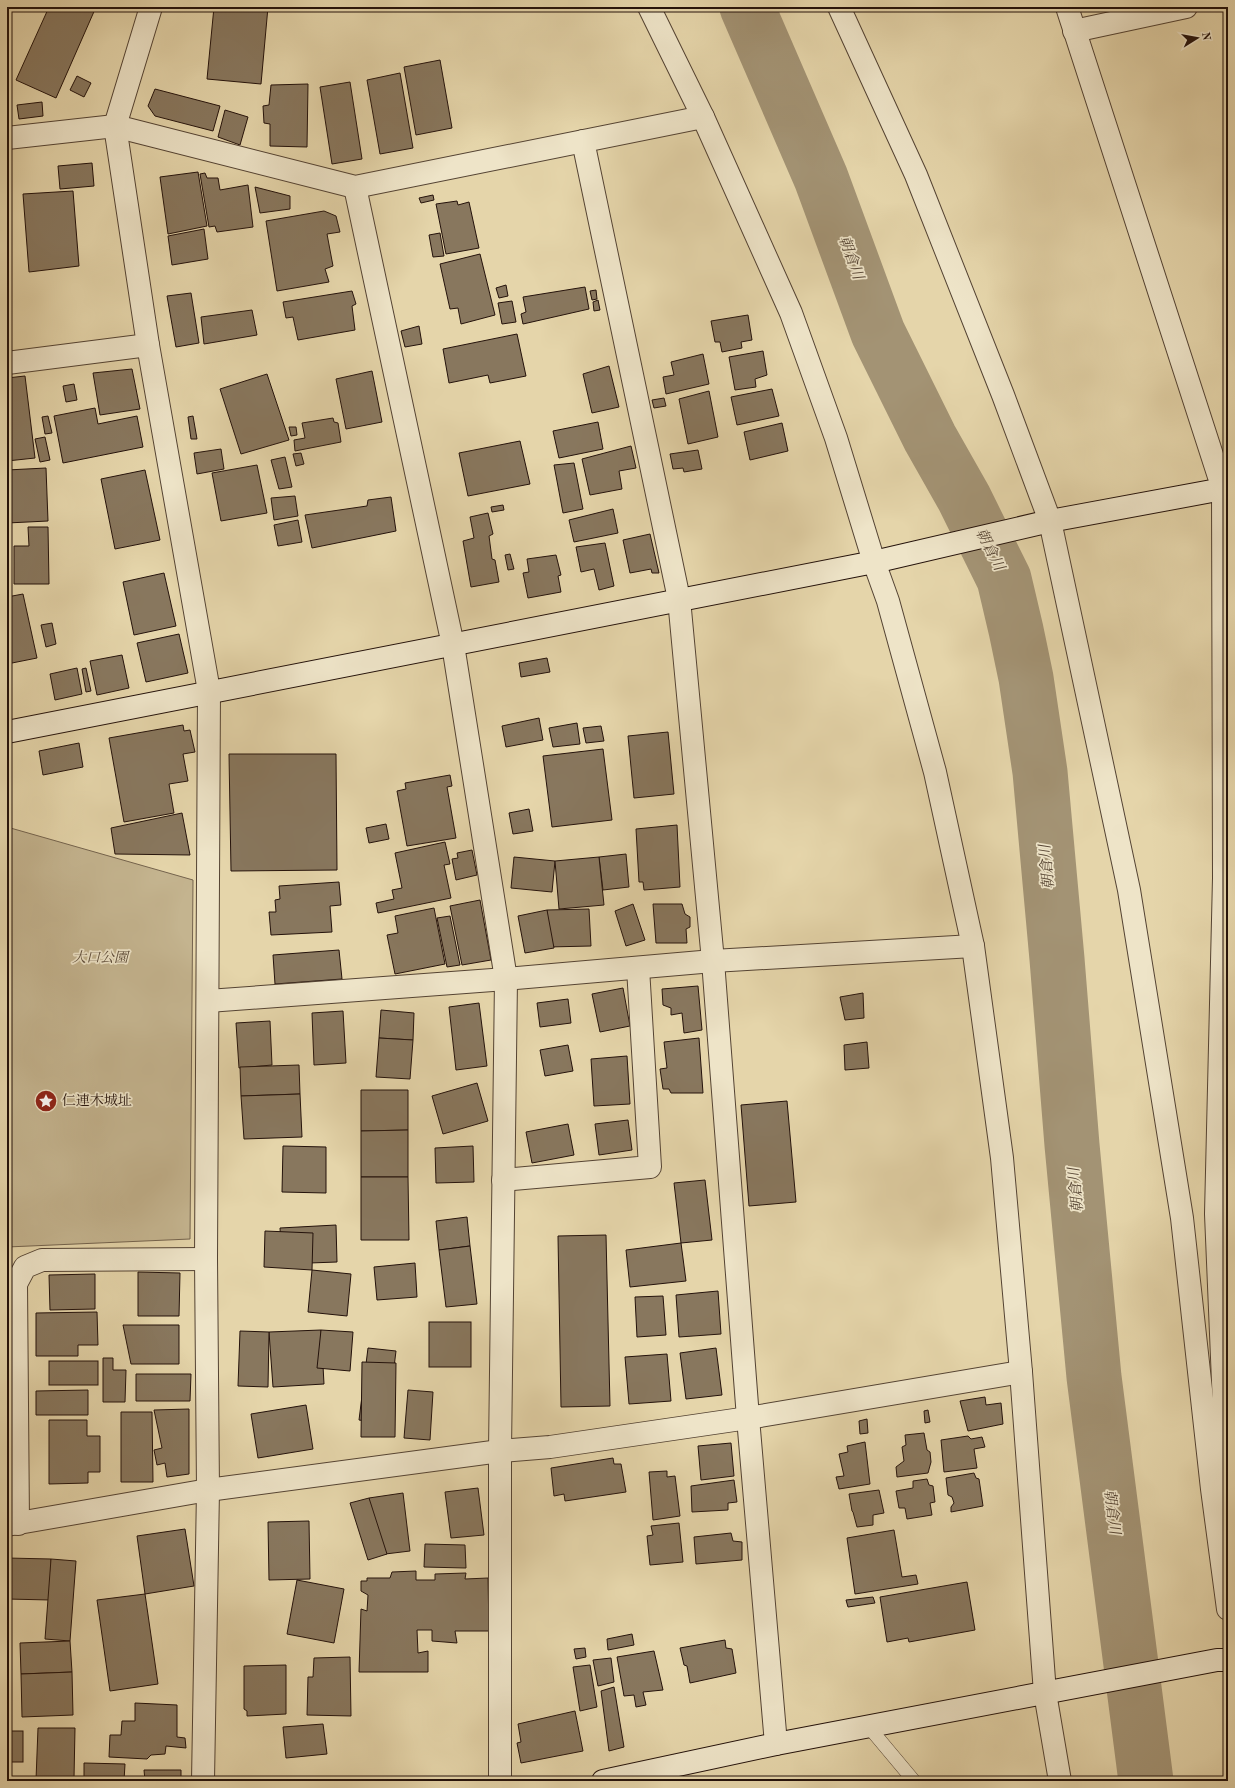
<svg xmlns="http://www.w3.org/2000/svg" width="1235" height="1788" viewBox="0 0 1235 1788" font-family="'Old Standard TT','Noto Serif JP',serif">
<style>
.green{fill:#c4b48f;stroke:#74634d}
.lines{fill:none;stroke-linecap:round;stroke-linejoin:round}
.river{stroke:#a39374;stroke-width:55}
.building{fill:#88775e;stroke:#24120b}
.lane-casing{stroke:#544333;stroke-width:14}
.street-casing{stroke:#544333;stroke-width:24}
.secondary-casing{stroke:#24120b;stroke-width:24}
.lane{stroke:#eee4c8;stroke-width:13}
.street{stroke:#eee4c8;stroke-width:22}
.secondary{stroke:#eee4c8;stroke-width:22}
.labels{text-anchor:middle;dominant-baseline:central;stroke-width:3.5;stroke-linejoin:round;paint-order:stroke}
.park-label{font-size:14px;font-style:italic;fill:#5c4b39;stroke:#eee4c8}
.poi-label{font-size:14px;fill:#24120b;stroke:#eee4c8;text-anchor:start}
.water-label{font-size:15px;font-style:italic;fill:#574635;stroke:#eee4c8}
</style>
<rect width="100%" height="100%" fill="#e5d5aa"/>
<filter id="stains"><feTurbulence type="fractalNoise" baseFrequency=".005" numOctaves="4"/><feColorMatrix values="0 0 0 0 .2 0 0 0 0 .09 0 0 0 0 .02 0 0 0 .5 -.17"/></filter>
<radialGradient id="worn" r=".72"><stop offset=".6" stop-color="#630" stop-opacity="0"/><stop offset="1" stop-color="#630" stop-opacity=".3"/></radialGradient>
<path class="green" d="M7,827L193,880L190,1239L7,1247Z"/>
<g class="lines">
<path class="river" d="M747,7L821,178L878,333L930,438L964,498L1004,579L1016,630L1026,678L1040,772L1057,959L1072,1145L1094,1377L1146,1781"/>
</g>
<g class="building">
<path d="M49,7H96L56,98L16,80Z"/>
<path d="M214,7H268L261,84L207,79Z"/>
<path d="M440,60L452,128L416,135L404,67Z"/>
<path d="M400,73L413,148L380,154L367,80Z"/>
<path d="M77,76L91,83L84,97L70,90Z"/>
<path d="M350,82L362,159L332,164L320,87Z"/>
<path d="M308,84L307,147L270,146V124L264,123L263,106L269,105L271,85Z"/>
<path d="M155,89L220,106L213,131L155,116L148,106Z"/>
<path d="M42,102L43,116L19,119L17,105Z"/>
<path d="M225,110L248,117L240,145L218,137Z"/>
<path d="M92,163L94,186L60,189L58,166Z"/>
<path d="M198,172L207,226L168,234L160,177Z"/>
<path d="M205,173L207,178H218L220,190L248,185L253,227L217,232L215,226L209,227L200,174Z"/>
<path d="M255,187L290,196V209L260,213Z"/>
<path d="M73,191L79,266L29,272L23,194Z"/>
<path d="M433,195L434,200L421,203L419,198Z"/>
<path d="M457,201L458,205L469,202L479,248L446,254L436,204Z"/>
<path d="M324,211L336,216L340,232L327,234L333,266L325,269L329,282L277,291L266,221Z"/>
<path d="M204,229L208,259L172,265L168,236Z"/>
<path d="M440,233L444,256L433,257L429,235Z"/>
<path d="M480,254L495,315L461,324L458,308L450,309L440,264Z"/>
<path d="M506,285L508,296L499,298L496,288Z"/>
<path d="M585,287L589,309L523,324L521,314L526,312L523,297Z"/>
<path d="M596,290L597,299L592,300L590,291Z"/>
<path d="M352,291L356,304L352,306L355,330L298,340L293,317L286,318L283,302Z"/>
<path d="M191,293L199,343L176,347L167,296Z"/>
<path d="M598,300L600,310L594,311L593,302Z"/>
<path d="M512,301L516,322L502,324L498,303Z"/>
<path d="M252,310L257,335L204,344L201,317Z"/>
<path d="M748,315L752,340L741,342L742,348L722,352L720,342H715L711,321Z"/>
<path d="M419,326L422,344L405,347L401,331Z"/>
<path d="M517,334L526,376L490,383L488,375L449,383L443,349Z"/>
<path d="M763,351L767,375L755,379L756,387L735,390L729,357Z"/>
<path d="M703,354L709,384L666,394L663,377L674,375L671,362Z"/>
<path d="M609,366L619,407L592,413L583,374Z"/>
<path d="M132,369L140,409L100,415L93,373Z"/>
<path d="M372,371L382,422L346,429L336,379Z"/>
<path d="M267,374L289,440L241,454L220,389Z"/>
<path d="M25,376L35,458L7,461V378Z"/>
<path d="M74,384L77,400L66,402L63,386Z"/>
<path d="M772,389L779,416L737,425L731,397Z"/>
<path d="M709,391L718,437L688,444L679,399Z"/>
<path d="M664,398L666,406L654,408L652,400Z"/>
<path d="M95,408L98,424L137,416L143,447L63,463L54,416Z"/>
<path d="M48,416L52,433L45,434L42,417Z"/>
<path d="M193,416L197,439H191L188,417Z"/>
<path d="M333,418L334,422L338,423L341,442L295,451L294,440L305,438L302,423Z"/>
<path d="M598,422L603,449L559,458L553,431Z"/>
<path d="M782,423L788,451L750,460L744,432Z"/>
<path d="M289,427H296L297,435L291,436Z"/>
<path d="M45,437L50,460L40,462L35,439Z"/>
<path d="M520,441L530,484L468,496L459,453Z"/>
<path d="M631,446L636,468L619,471L622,489L590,495L582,459Z"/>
<path d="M221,449L224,469L197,474L194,453Z"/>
<path d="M698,450L702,469L684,472L683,468L673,469L670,454Z"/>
<path d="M301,453L304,464L296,466L293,454Z"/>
<path d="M285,457L292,487L279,489L271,460Z"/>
<path d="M574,463L583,509L563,513L554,465Z"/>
<path d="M257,465L267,513L221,521L212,473Z"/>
<path d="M46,468L48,521L7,523V470Z"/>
<path d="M145,470L160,540L115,549L101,479Z"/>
<path d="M295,496L298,516L274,520L271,498Z"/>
<path d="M391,497L396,531L312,548L305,515L367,506L368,500Z"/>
<path d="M503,505L504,510L492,512L491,507Z"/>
<path d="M613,509L618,533L574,542L569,520Z"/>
<path d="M488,513L493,534L489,536L492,559L495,560L499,582L471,587L463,541L474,538L470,517Z"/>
<path d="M298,520L302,542L278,546L274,525Z"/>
<path d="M28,527H48L49,584H14V546H29Z"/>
<path d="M650,534L659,573H652L651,569L630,573L623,540Z"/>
<path d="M605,543L614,586L599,590L594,569L581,572L576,547Z"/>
<path d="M510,554L514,569L508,570L505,555Z"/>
<path d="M556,555L561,575L558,576L561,592L528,598L523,573L529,572L527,559Z"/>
<path d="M164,573L176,626L134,635L123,582Z"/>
<path d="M23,594L37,658L7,664V597Z"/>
<path d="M52,623L56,644L46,647L41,625Z"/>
<path d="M179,634L188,673L146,682L137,643Z"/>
<path d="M122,655L129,688L97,695L90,661Z"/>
<path d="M547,658L550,672L521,677L519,663Z"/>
<path d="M77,668L82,694L55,700L50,674Z"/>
<path d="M86,668L91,691L86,692L82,669Z"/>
<path d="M539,718L543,740L506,747L502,726Z"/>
<path d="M577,723L580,744L553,747L549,728Z"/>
<path d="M183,725L184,731L190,730L195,752L183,754L188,781L169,784L174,813L124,822L109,738Z"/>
<path d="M601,726L604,741L586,743L583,728Z"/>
<path d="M668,732L674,794L634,798L628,736Z"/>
<path d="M79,743L83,767L43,775L39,751Z"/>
<path d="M603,749L612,820L552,827L543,756Z"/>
<path d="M229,754H336L337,870L231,871Z"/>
<path d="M450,775L452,786L447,787L456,838L407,846L397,791L406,789L405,783Z"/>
<path d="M529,809L533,831L513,834L509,813Z"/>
<path d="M182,813L190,855L115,854L111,828Z"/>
<path d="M386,824L389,839L369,843L366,828Z"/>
<path d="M677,825L680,887L644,890L643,882H639L636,829Z"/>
<path d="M445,842L450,864L444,865L451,898L378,913L376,903L394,899L392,890L402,888L395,853Z"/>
<path d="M472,850L477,875L456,880L452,859L458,858L457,853Z"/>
<path d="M626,854L629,887L603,890L599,857Z"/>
<path d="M514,857L555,861L552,892L511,888Z"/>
<path d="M599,857L604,905L559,909L555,861Z"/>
<path d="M339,882L341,905L330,906L332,932L271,935L269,912H276L275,900L280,899L279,886Z"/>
<path d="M480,900L491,960L462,965L450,906Z"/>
<path d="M633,904L645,940L626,946L615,911Z"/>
<path d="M653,904H682L685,914L690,917V927L686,929L687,943H656Z"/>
<path d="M434,908L445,964L395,974L387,935L398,933L395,916Z"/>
<path d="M589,909L591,946L548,947L547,910Z"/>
<path d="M547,910L554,948L525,953L518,916Z"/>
<path d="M450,916L460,965L447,967L437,918Z"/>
<path d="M339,950L342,979L275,984L273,955Z"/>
<path d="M698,986L702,1030L684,1033L682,1013L671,1015V1008L663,1005L662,989Z"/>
<path d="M623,988L630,1026L600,1032L592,994Z"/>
<path d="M863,993L864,1018L845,1020L840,997Z"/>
<path d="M568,999L571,1023L540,1027L537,1003Z"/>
<path d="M479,1003L487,1066L456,1070L449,1007Z"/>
<path d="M381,1010L414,1013L413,1040L379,1038Z"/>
<path d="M343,1011L346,1063L314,1065L312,1013Z"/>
<path d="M270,1021L272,1065L239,1068L236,1023Z"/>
<path d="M379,1038L413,1040L410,1079L376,1077Z"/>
<path d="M699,1038L703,1093H671L669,1089H663L660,1069L667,1068L664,1042Z"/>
<path d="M867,1042L869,1068L845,1070L844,1045Z"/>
<path d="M568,1045L573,1071L545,1076L540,1050Z"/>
<path d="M627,1056L630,1104L594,1106L591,1059Z"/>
<path d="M299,1065L300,1094L241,1096L240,1067Z"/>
<path d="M477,1083L488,1121L443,1134L432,1096Z"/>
<path d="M361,1090H408V1130L361,1131Z"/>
<path d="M300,1094L302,1137L244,1139L241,1096Z"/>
<path d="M787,1101L796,1202L749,1206L741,1105Z"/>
<path d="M628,1120L632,1150L599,1155L595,1124Z"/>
<path d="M568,1124L574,1155L532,1163L526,1132Z"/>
<path d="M408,1130V1177H361V1131Z"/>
<path d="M283,1146L326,1147V1193L282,1192Z"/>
<path d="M473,1146L474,1182L436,1183L435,1148Z"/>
<path d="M361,1177H408L409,1240H361Z"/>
<path d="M705,1180L712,1240L681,1243L674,1183Z"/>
<path d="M467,1217L470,1246L439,1250L436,1221Z"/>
<path d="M336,1225L337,1262L282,1264L280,1228Z"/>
<path d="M265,1231L313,1233L312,1270L264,1267Z"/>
<path d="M606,1235L610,1406L561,1407L558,1236Z"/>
<path d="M681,1243L686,1281L630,1287L626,1250Z"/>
<path d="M470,1246L477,1304L446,1307L439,1250Z"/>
<path d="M415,1263L417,1297L377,1300L374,1267Z"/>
<path d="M312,1270L351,1274L347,1316L308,1312Z"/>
<path d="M138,1272L180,1273L179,1316H138Z"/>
<path d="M95,1274V1309L50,1310L49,1275Z"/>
<path d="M718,1291L721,1334L679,1337L676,1295Z"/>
<path d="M663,1296L666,1335L637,1337L635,1297Z"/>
<path d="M97,1312L98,1345H78V1356H36V1313Z"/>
<rect x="429" y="1322" width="42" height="45"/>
<path d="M123,1325H179V1364H131Z"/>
<path d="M321,1330L324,1384L273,1387L269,1332Z"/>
<path d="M321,1330L353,1332L350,1371L317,1368Z"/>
<path d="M240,1331L269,1332L268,1387L238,1386Z"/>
<path d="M368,1348L396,1351L387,1424L359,1420Z"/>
<path d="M716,1348L722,1395L686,1399L680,1353Z"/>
<path d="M667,1354L671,1401L629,1404L625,1357Z"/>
<path d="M103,1358H113V1370H126L125,1402H103Z"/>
<rect x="49" y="1361" width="49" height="24"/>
<path d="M362,1362L396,1363L395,1437H361Z"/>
<path d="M136,1374H191L190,1401H136Z"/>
<path d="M88,1390V1415H36V1391Z"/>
<path d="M408,1390L433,1392L430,1440L404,1438Z"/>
<path d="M985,1397L986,1405L1001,1403L1003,1424L968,1431L960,1401Z"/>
<path d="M306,1405L313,1449L258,1458L251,1414Z"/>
<path d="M189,1409V1474L167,1477L165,1463L157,1465L154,1450L162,1448L154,1410Z"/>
<path d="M928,1410L930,1422L925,1423L924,1411Z"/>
<path d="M121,1412H152L153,1482H121Z"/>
<path d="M867,1419L868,1433L860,1434L859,1421Z"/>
<path d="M49,1420H87V1436H100V1472H88V1483L49,1484Z"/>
<path d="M924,1433L927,1450L930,1452L931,1462L928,1473L897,1477L896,1467L904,1461L902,1447L906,1445L905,1435Z"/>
<path d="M968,1436L971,1439L982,1437L985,1447L974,1449L977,1468L944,1472L941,1440Z"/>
<path d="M865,1442L870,1484L839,1489L836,1477L844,1476L839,1454L848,1452L847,1446Z"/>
<path d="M731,1443L734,1476L701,1480L698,1446Z"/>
<path d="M613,1458L614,1464H621L626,1492L565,1501L564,1494L554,1496L551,1468Z"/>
<path d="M667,1471V1477L675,1476L680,1516L653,1520L649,1472Z"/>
<path d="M974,1473L976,1478L979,1479L983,1506L951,1512V1507L954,1503L952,1497L948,1495L946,1478Z"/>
<path d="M927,1479L929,1485L933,1486L935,1502L930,1503L932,1515L907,1519L905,1508H899L896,1491L913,1488V1481Z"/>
<path d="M734,1480L737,1502L728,1503V1510L692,1512L691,1486Z"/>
<path d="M478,1488L484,1535L451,1538L445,1492Z"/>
<path d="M879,1490L884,1513L873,1515V1525L857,1527L853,1512L852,1511L849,1494Z"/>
<path d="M403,1493L410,1551L377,1555L369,1498Z"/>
<path d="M369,1498L387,1554L368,1560L350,1503Z"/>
<path d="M309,1521L310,1579L269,1580L268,1522Z"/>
<path d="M679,1523L683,1562L650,1565L647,1536L653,1535L651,1526Z"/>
<path d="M185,1529L194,1586L145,1594L137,1536Z"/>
<path d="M894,1530L902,1577L916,1575L918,1584L855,1594L847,1538Z"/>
<path d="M731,1533L733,1541L742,1542V1560L696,1564L694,1537Z"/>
<path d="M425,1544L465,1545L466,1568L424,1567Z"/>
<path d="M7,1558L51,1559L50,1600L7,1599Z"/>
<path d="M51,1559L76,1561L70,1641L45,1639Z"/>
<path d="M416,1571V1580H435V1574L466,1573L465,1579L488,1578L489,1631H455L457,1643L432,1641V1630H417L418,1653L428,1651V1672H359L361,1609L367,1611L368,1595L361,1591V1581H367V1578H390L392,1572Z"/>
<path d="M297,1580L344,1589L334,1643L287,1634Z"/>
<path d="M967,1582L975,1630L909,1642L908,1638L887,1642L880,1597Z"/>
<path d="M145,1594L158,1684L110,1691L97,1600Z"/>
<path d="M873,1597L875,1603L848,1607L846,1600Z"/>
<path d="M632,1634L634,1645L608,1650L607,1639Z"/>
<path d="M725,1640L726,1648L732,1649L736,1673L690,1683L687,1666L684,1665L680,1648Z"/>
<path d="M70,1641L72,1672L21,1674L20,1643Z"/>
<path d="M585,1648L586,1657L576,1659L574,1649Z"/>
<path d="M654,1651L663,1690L643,1692L646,1705L636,1707L634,1695L624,1696L617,1657Z"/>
<path d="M350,1657L351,1716L307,1715L308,1677H313L314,1658Z"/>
<path d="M611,1658L614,1682L598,1686L593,1660Z"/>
<path d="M286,1665V1714L247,1716V1711L244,1709V1666Z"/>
<path d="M590,1665L597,1707L580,1711L573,1667Z"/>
<path d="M72,1672L73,1715L22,1717L21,1674Z"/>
<path d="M614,1687L624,1747L609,1751L601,1691Z"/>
<path d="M135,1703L177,1705V1737L185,1738L186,1748L166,1746L165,1754L151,1755L147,1759L109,1757L110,1735H121L122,1721H135Z"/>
<path d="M575,1711L583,1751L521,1763L517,1743L521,1742L518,1724Z"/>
<path d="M323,1724L327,1754L286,1758L283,1727Z"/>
<path d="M38,1728H75L74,1778L36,1780Z"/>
<rect x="7" y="1731" width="16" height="31"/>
<path d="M84,1763L125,1764L124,1781H84Z"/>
<path d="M144,1770H181V1781H145Z"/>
</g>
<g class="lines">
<g class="lane-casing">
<path id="lane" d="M868,1726L914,1781"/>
</g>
<g class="street-casing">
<g id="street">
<path d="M151,7L115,126L148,345L209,691L206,1259L208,1490L203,1781"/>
<path d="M649,7L703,117L791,313L836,438L874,562L888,601L935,772L973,946L1002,1158L1021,1372L1045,1693L1060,1781"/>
<path d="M839,7L916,175L1003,395L1050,521L1129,890L1182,1218L1212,1489L1228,1609"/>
<path d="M1067,7L1223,489L1224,878L1216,1214L1228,1501"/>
<path d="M1074,31L1186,7"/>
<path d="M7,138L115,126L355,187L703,117"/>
<path d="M583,141L679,599L713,961L748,1418L776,1744"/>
<path d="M355,187L453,645L506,979L500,1451V1781"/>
<path d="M7,363L148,345"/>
<path d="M208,1001L506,979L713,961L973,946"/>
<path d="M503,1180L650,1167L638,968"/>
<path d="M18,1524L16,1284L25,1267L42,1260L206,1259"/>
<path d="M7,1525L208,1490L500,1451L550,1447L748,1418L1021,1372"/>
</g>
</g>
<g class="secondary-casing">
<g id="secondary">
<path d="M7,732L874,562L1050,521L1228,488"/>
<path d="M603,1781L776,1744L1217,1660H1228"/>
</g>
</g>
<use href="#lane" class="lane"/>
<use href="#street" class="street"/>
<use href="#secondary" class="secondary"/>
</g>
<defs>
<g id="sight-disc" transform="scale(1.15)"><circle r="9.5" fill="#8f2418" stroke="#eee4c8"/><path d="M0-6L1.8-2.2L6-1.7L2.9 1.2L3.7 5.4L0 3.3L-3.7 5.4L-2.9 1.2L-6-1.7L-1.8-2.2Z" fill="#fff"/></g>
</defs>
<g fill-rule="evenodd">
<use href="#sight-disc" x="46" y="1101"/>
</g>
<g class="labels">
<g class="park-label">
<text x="100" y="958">大口公園</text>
</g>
<g class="poi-label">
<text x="62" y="1101">仁連木城址</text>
</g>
<g class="water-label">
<text transform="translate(850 258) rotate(70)">朝倉川</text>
<text transform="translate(989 550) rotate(63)">朝倉川</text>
<text transform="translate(1048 867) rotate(-95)">朝倉川</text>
<text transform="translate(1077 1190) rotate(-95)">朝倉川</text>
<text transform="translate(1111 1512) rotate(83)">朝倉川</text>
</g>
</g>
<rect width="1235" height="1788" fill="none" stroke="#e5d5aa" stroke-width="24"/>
<rect x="8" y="8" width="1219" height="1772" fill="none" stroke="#24120b" stroke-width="2"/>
<rect x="12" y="12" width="1211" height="1764" fill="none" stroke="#24120b"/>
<g transform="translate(1197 38) rotate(79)" stroke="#eee4c8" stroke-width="3" paint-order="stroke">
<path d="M0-3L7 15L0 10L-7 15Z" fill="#24120b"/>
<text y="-6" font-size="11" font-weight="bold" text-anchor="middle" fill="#24120b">N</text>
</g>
<rect width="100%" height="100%" filter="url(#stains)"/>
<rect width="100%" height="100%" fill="url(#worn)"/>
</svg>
